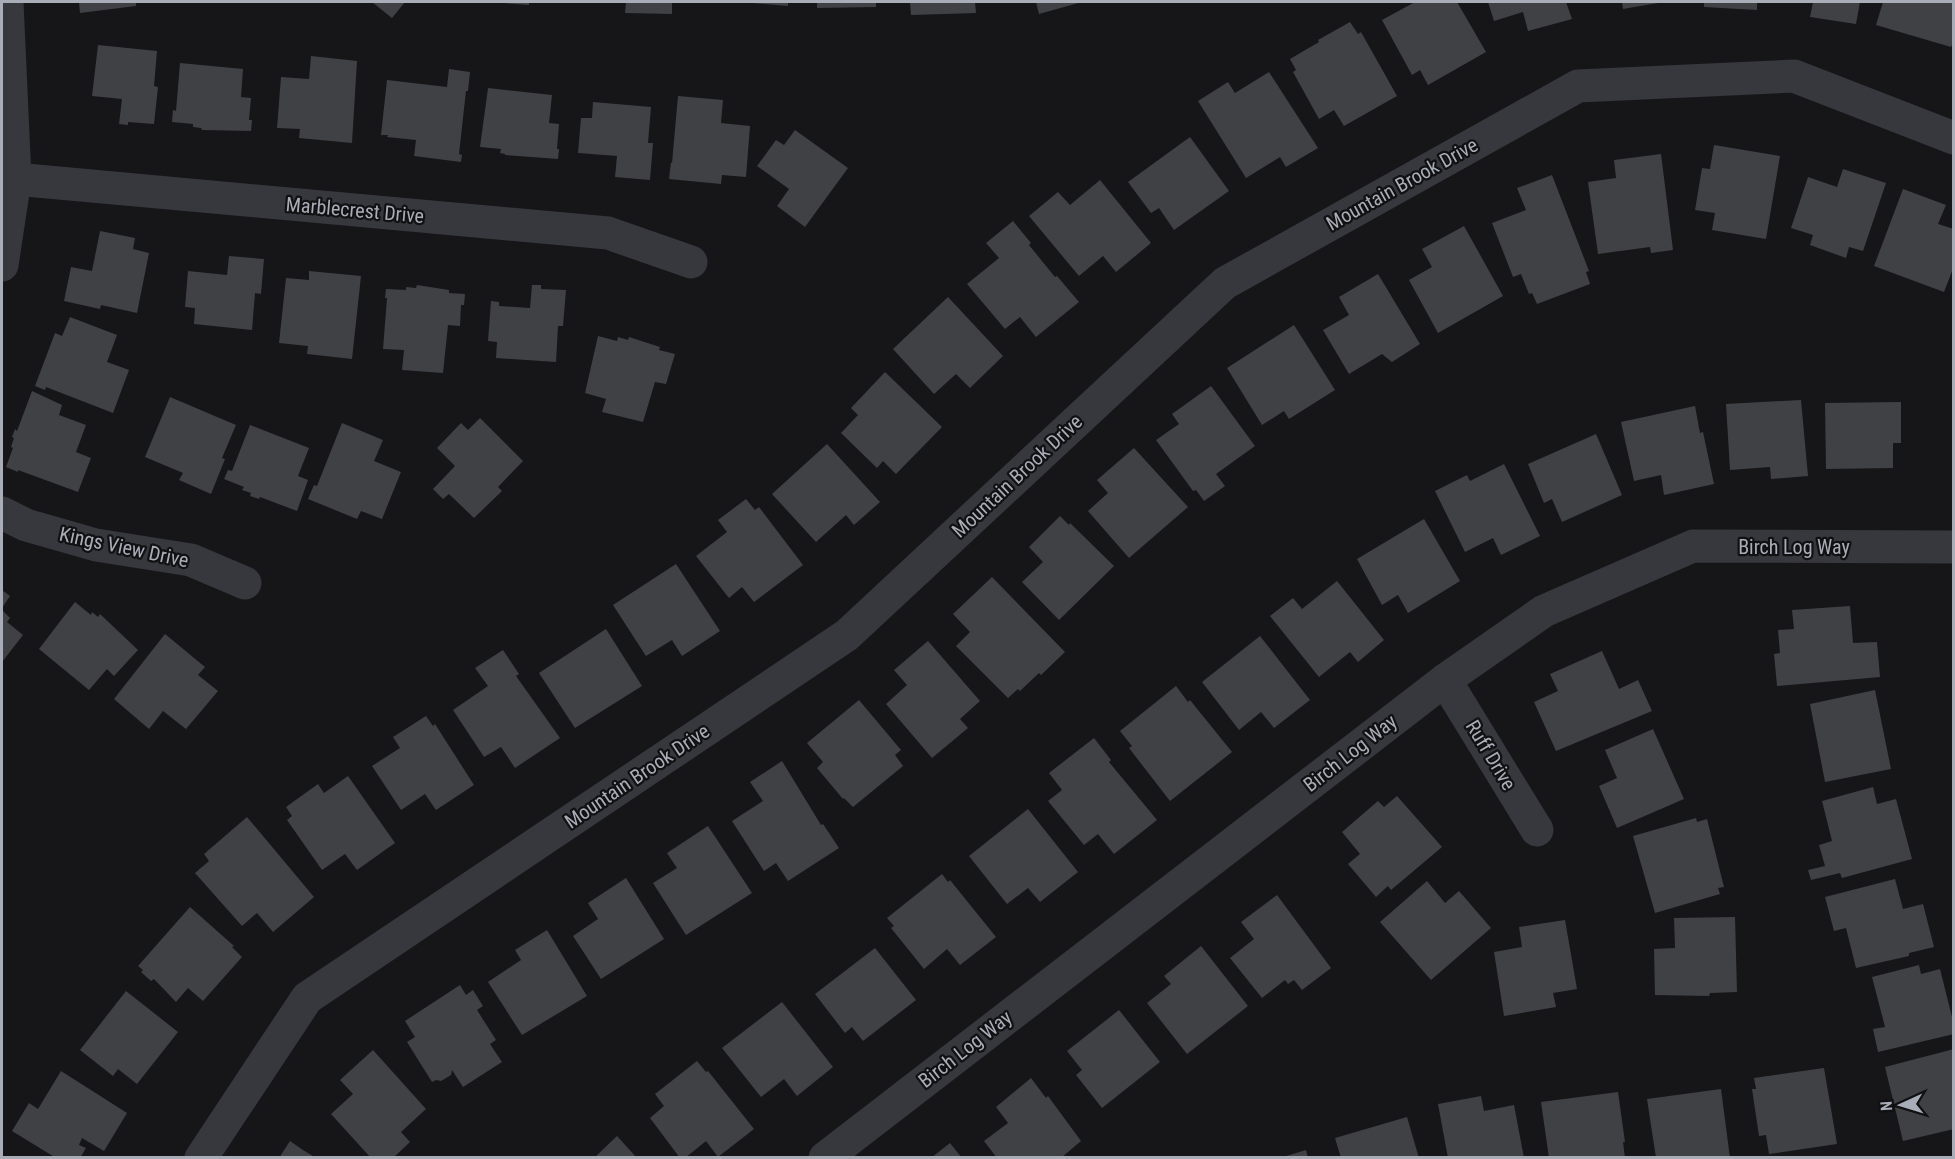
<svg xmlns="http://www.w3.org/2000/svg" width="1955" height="1159" viewBox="0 0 1955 1159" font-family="'Roboto Condensed',sans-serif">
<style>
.building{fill:#404145}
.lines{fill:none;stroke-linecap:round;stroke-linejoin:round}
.street{stroke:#37383d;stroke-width:33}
.labels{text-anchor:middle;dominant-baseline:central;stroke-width:4.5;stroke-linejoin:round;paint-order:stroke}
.street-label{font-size:20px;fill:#a8adb8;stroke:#111113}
</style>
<rect width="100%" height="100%" fill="#161618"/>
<g class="building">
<path d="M79,2H136V6L80,13Z"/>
<path d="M372,2H405L392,18Z"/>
<path d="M503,2H529V5L503,3Z"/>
<path d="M626,2H672V14L625,13Z"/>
<path d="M752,2H788V6L752,3Z"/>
<path d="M817,2H876V7L817,8Z"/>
<path d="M910,2H975L976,13L911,15Z"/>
<path d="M1036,2H1082L1039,14Z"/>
<path d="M1415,2H1457L1486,52L1428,85L1420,70L1412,75L1382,20Z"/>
<path d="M1488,2H1566L1572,19L1528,31L1523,12L1494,21Z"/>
<path d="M1622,2H1658V3L1623,9Z"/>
<path d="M1704,2H1757V10L1704,7Z"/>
<path d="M1813,2H1860L1856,24L1810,17Z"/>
<path d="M1883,2H1954V40L1951,47L1876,25Z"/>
<path d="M1350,22L1358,34L1361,32L1397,96L1344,126L1334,110L1319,119L1293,72L1296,70L1290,59L1319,42L1318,40Z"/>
<path d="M98,45L157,51L154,86L158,87L154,124L128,122V125L119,124L122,99L92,96Z"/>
<path d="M311,56L357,61L352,143L299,138L300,129L277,128L281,77L309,79Z"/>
<path d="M180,63L243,69L241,97L251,98L249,120H252L251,131L202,130L201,128L193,127V124L172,122L173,110L176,111Z"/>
<path d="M449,69L470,72L468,91H466L459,154L462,155L461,162L414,156L416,140L387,137L388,135H381L387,80L447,87Z"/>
<path d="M1269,72L1318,148L1286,167L1280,157L1246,178L1198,101L1228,82L1235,93Z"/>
<path d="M488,88L552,95L549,123L559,124L557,149H559L558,159L505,155V154L500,153L501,149L480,147Z"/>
<path d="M678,96L723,100L721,123L750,126L746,177L722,175L721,184L669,179L671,162L672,163Z"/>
<path d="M593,102L651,107L648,143H653L650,180L615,177L617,156L578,153L581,118H592Z"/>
<path d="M795,130L848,168L805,227L777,206L789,189L757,166L776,140L784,145Z"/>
<path d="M1190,137L1229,191L1174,230L1159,208L1151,213L1128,182Z"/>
<path d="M1714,145L1780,156L1766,239L1712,230L1715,213L1695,210L1702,168L1710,169Z"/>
<path d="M1661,154L1673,250L1651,253L1650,247L1598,254L1588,182L1616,178L1614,160Z"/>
<path d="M1843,169L1886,183L1863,251L1849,247L1846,258L1810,245L1813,235L1791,228L1808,177L1837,187Z"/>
<path d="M1552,175L1589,271L1586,272L1590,284L1537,304L1532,293L1529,294L1521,274L1513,277L1492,223L1526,210L1517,188Z"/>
<path d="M1100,180L1151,243L1116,272L1103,256L1079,276L1029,216L1058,192L1070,205Z"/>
<path d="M1903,189L1946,205L1938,224L1954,229V266L1944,292L1874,266Z"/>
<path d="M1013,221L1031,243L1029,245L1055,277L1057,276L1079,302L1036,337L1020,317L1005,329L967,284L999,258L986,243Z"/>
<path d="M1464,226L1503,296L1438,333L1409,280L1432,267L1422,249Z"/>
<path d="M100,231L135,238L133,249L149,253L137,313L101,305L100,309L64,301L71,267L92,271Z"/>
<path d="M229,256L264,259L261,294L255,293L252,330L194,324L195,308L185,307L188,271L227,275Z"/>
<path d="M309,271L361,276L352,359L307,354L308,346L279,343L286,278L309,280Z"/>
<path d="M1378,274L1420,344L1392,362L1382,354L1349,374L1323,330L1349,315L1339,297Z"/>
<path d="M417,285L449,290V293L465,294L464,305H461L460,326L448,325L443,373L402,370L404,350L383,349L387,298H385L386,289L406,290V287L416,288Z"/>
<path d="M532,285H541V289L566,290L563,326H558L556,362L496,358L497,342L488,341L491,301L499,302V306L530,308Z"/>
<path d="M948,297L1003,356L970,388L956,374L934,394L893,349Z"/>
<path d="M70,317L117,335L107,362L129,370L113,413L46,387L45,390L35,386L55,333L62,336Z"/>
<path d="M1294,325L1335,390L1289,419L1284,411L1262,425L1227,368Z"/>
<path d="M598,336L617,341L618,337L628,340L629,337L660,347L659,350L675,354L666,384L655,382L643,422L602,412L606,399L585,393Z"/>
<path d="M885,372L942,427L896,474L883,461L877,468L841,433L858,415L851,408Z"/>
<path d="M1211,386L1255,446L1216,474L1225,486L1204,501L1196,490L1193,491L1156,440L1179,424L1172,414Z"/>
<path d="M32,391L62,405L59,415L86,425L76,452L91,458L78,492L18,470V472L6,467L13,448L11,447L14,438L12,437L15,429L17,431Z"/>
<path d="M170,397L236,425L222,458L225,459L211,494L179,480L183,473L145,457Z"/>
<path d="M1801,400L1808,476L1771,479L1770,467L1730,470L1726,404Z"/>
<path d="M1901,402V443H1893V468L1826,469L1825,403Z"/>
<path d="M1695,406L1700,433L1703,432L1714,484L1664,495L1661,475L1634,481L1621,422Z"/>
<path d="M480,418L523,461L498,487L502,491L474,518L449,494L443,499L433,489L455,466L437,448L461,423L468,430Z"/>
<path d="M342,423L383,440L374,461L401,472L382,519L361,511L357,519L308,499L314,485L317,486Z"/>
<path d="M250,425L309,448L298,476L308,480L297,511L260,497L259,499L250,496L251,493L242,490L244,487L224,479L228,470L232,471Z"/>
<path d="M1596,434L1622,495L1562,522L1552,499L1544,503L1528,464Z"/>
<path d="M827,444L880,502L854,525L846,515L816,542L772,494Z"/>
<path d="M1134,448L1188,507L1129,558L1088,511L1108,493L1097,480Z"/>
<path d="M1504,464L1540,536L1501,555L1493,538L1465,552L1435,491L1467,475L1470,481Z"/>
<path d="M746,499L755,510L759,507L803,565L754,602L742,587L729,598L696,556L727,532L718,520Z"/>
<path d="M1060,516L1069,525L1070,523L1114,566L1059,620L1022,582L1043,562L1029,547Z"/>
<path d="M1424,519L1460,581L1408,613L1398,595L1382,605L1357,559Z"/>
<path d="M676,564L720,631L682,656L672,640L646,656L613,605Z"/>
<path d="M992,577L1065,652L1041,675L1039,673L1020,691L1018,689L1008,698L956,646L970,632L953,614Z"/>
<path d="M1337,581L1384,640L1358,662L1350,652L1319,677L1270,616L1293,598L1302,609Z"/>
<path d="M2,590L10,596L2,608Z"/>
<path d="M75,602L91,615L92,612L98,617L100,614L138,650L114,676L107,669L89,690L39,649Z"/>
<path d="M1850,606L1853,643L1877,642L1880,677L1777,686L1774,654L1780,653L1778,630L1794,629L1792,610Z"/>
<path d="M2,610L10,618L7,622L23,635L2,662Z"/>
<path d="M606,629L642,686L575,728L539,673Z"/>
<path d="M165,634L205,667L198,675L218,691L186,729L163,711L149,729L114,699Z"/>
<path d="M1260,636L1310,700L1274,728L1261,712L1239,730L1202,682Z"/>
<path d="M928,641L980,701L960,719L968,728L932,758L886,704L907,685L894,670Z"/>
<path d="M503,650L519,674L516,676L560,738L515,768L501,747L484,757L453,710L488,686L475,668Z"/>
<path d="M1602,651L1619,689L1638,680L1652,711L1556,751L1534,702L1558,691L1550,674Z"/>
<path d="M1176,686L1188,702L1190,700L1232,752L1170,801L1129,748L1132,746L1120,731Z"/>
<path d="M1875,690L1891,769L1825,782L1810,704Z"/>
<path d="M859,700L901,750L895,755L903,766L853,807L844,798L843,799L817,768L823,762L807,743Z"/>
<path d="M426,716L433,726L435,724L474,785L436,810L425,794L401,810L372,766L400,748L393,737Z"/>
<path d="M1653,729L1684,799L1617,828L1599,786L1617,778L1605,750Z"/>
<path d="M1094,738L1111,760L1109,762L1157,820L1114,854L1098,834L1084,845L1048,801L1062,790L1049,773Z"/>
<path d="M782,761L821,825L823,824L839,848L788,881L776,863L764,871L732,821L763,801L750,782Z"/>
<path d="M348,776L395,843L357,870L345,854L322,870L287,820L292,816L286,807L318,784L324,793Z"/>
<path d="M1873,787L1877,804L1896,799L1912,859L1842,878L1840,873L1811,880L1808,870L1825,866L1819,845L1832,841L1822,801Z"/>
<path d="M1397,796L1442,847L1391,890L1388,886L1376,897L1348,864L1360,854L1342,832L1378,801L1384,807Z"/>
<path d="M1028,809L1078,872L1040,902L1028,888L1007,904L969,856Z"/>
<path d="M247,817L314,897L273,932L257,913L242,926L195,873L209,861L204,854Z"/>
<path d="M1696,818L1697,822L1707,819L1724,887L1718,888L1720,894L1655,913L1633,836Z"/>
<path d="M708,826L752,893L686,935L653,883L677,868L667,853Z"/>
<path d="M942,874L948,882L950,880L996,937L960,965L947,949L924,969L891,928L894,926L887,918Z"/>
<path d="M626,878L664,939L601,979L573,936L598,919L588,903Z"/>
<path d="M1895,879L1903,909L1923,904L1934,947L1909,953V956L1856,968L1846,928L1834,931L1825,897Z"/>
<path d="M1427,881L1445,903L1459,891L1491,928L1431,980L1380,922Z"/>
<path d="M1277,895L1331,968L1302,990L1294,980L1288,984L1285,980L1262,998L1230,958L1254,939L1241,922Z"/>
<path d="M190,907L234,946L232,947L242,957L203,1001L188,988L176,1002L154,979L151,981L141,972L143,970L138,966Z"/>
<path d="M1735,917L1737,992L1710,993L1709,996L1655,995L1654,949L1675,948L1674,918Z"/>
<path d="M1565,920L1577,989L1553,993L1556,1007L1504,1016L1494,952L1522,947L1519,927Z"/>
<path d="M547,930L587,996L522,1035L488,982L521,960L515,950Z"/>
<path d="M1201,946L1248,1006L1187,1054L1147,1003L1171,984L1164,976Z"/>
<path d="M875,948L916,1000L863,1041L852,1027L845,1033L815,994Z"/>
<path d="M1919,965L1921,974L1940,969L1954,1025V1034L1878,1052L1873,1029L1885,1027L1872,977Z"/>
<path d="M460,985L466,995L473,990L483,1006L477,1010L496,1040L490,1044L502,1062L463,1087L452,1070L451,1075L441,1081L436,1080L432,1082L407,1042L415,1037L405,1021Z"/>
<path d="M126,991L178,1032L137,1084L118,1069L113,1076L80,1050Z"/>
<path d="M782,1002L833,1067L797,1096L784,1079L761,1097L722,1048Z"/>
<path d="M1119,1010L1160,1062L1102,1108L1076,1075L1082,1070L1067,1051Z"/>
<path d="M1954,1049V1129L1903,1141L1885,1067Z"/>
<path d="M373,1050L426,1109L401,1132L410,1142L393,1158H371L331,1114L353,1094L340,1080Z"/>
<path d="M697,1061L706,1072L708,1071L754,1129L718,1157L706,1141L685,1158H680L650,1118L664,1106L655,1094Z"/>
<path d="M1824,1068L1837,1144L1769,1154L1766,1135L1759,1136L1752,1089H1756L1754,1078Z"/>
<path d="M61,1071L127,1113L104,1151L82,1138L79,1145L86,1148L80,1158H56L12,1131L29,1103L38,1109Z"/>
<path d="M1031,1078L1046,1098L1048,1096L1081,1141L1061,1158H997L984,1141L1008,1123L996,1107Z"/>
<path d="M1721,1089L1730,1158H1656L1647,1099Z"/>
<path d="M1618,1092L1625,1142H1623L1625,1158H1549L1541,1102Z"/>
<path d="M1481,1096L1484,1111L1514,1105L1524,1158H1448L1438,1104Z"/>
<path d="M1407,1117L1419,1158H1341L1335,1138Z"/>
<path d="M617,1136L637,1158H594Z"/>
<path d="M290,1141L303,1150L316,1158H279Z"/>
<path d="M950,1143L962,1158H931Z"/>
<path d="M1306,1150L1308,1158H1283V1157Z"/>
</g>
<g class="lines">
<g class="street">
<path d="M15,179L608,233L691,262"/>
<path d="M2,265L15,179L7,2"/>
<path d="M2,513L26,525L96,545L191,560L245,583"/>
<path d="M1445,680L1537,830"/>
<path d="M201,1158L307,998L847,635L1225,283L1578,86L1794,76L1954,138"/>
<path d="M825,1158L1445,680L1544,611L1693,546L1954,547"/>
</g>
</g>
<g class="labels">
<g class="street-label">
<text transform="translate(1402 184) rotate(-29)">Mountain Brook Drive</text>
<text transform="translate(355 210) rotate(5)">Marblecrest Drive</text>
<text transform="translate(1017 476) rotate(-43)">Mountain Brook Drive</text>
<text transform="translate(124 547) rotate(12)">Kings View Drive</text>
<text x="1794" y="547">Birch Log Way</text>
<text transform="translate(1350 753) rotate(-38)">Birch Log Way</text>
<text transform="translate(1491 755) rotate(59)">Ruff Drive</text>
<text transform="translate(637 776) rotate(-34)">Mountain Brook Drive</text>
<text transform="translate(965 1049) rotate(-38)">Birch Log Way</text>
</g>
</g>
<rect width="1955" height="1159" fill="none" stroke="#a8adb8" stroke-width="6"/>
<g transform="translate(1901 1105) rotate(266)" stroke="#111113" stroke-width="4.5" paint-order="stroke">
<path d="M0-4.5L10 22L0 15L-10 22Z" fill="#a8adb8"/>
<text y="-9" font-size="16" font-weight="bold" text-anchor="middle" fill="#a8adb8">N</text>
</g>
</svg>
